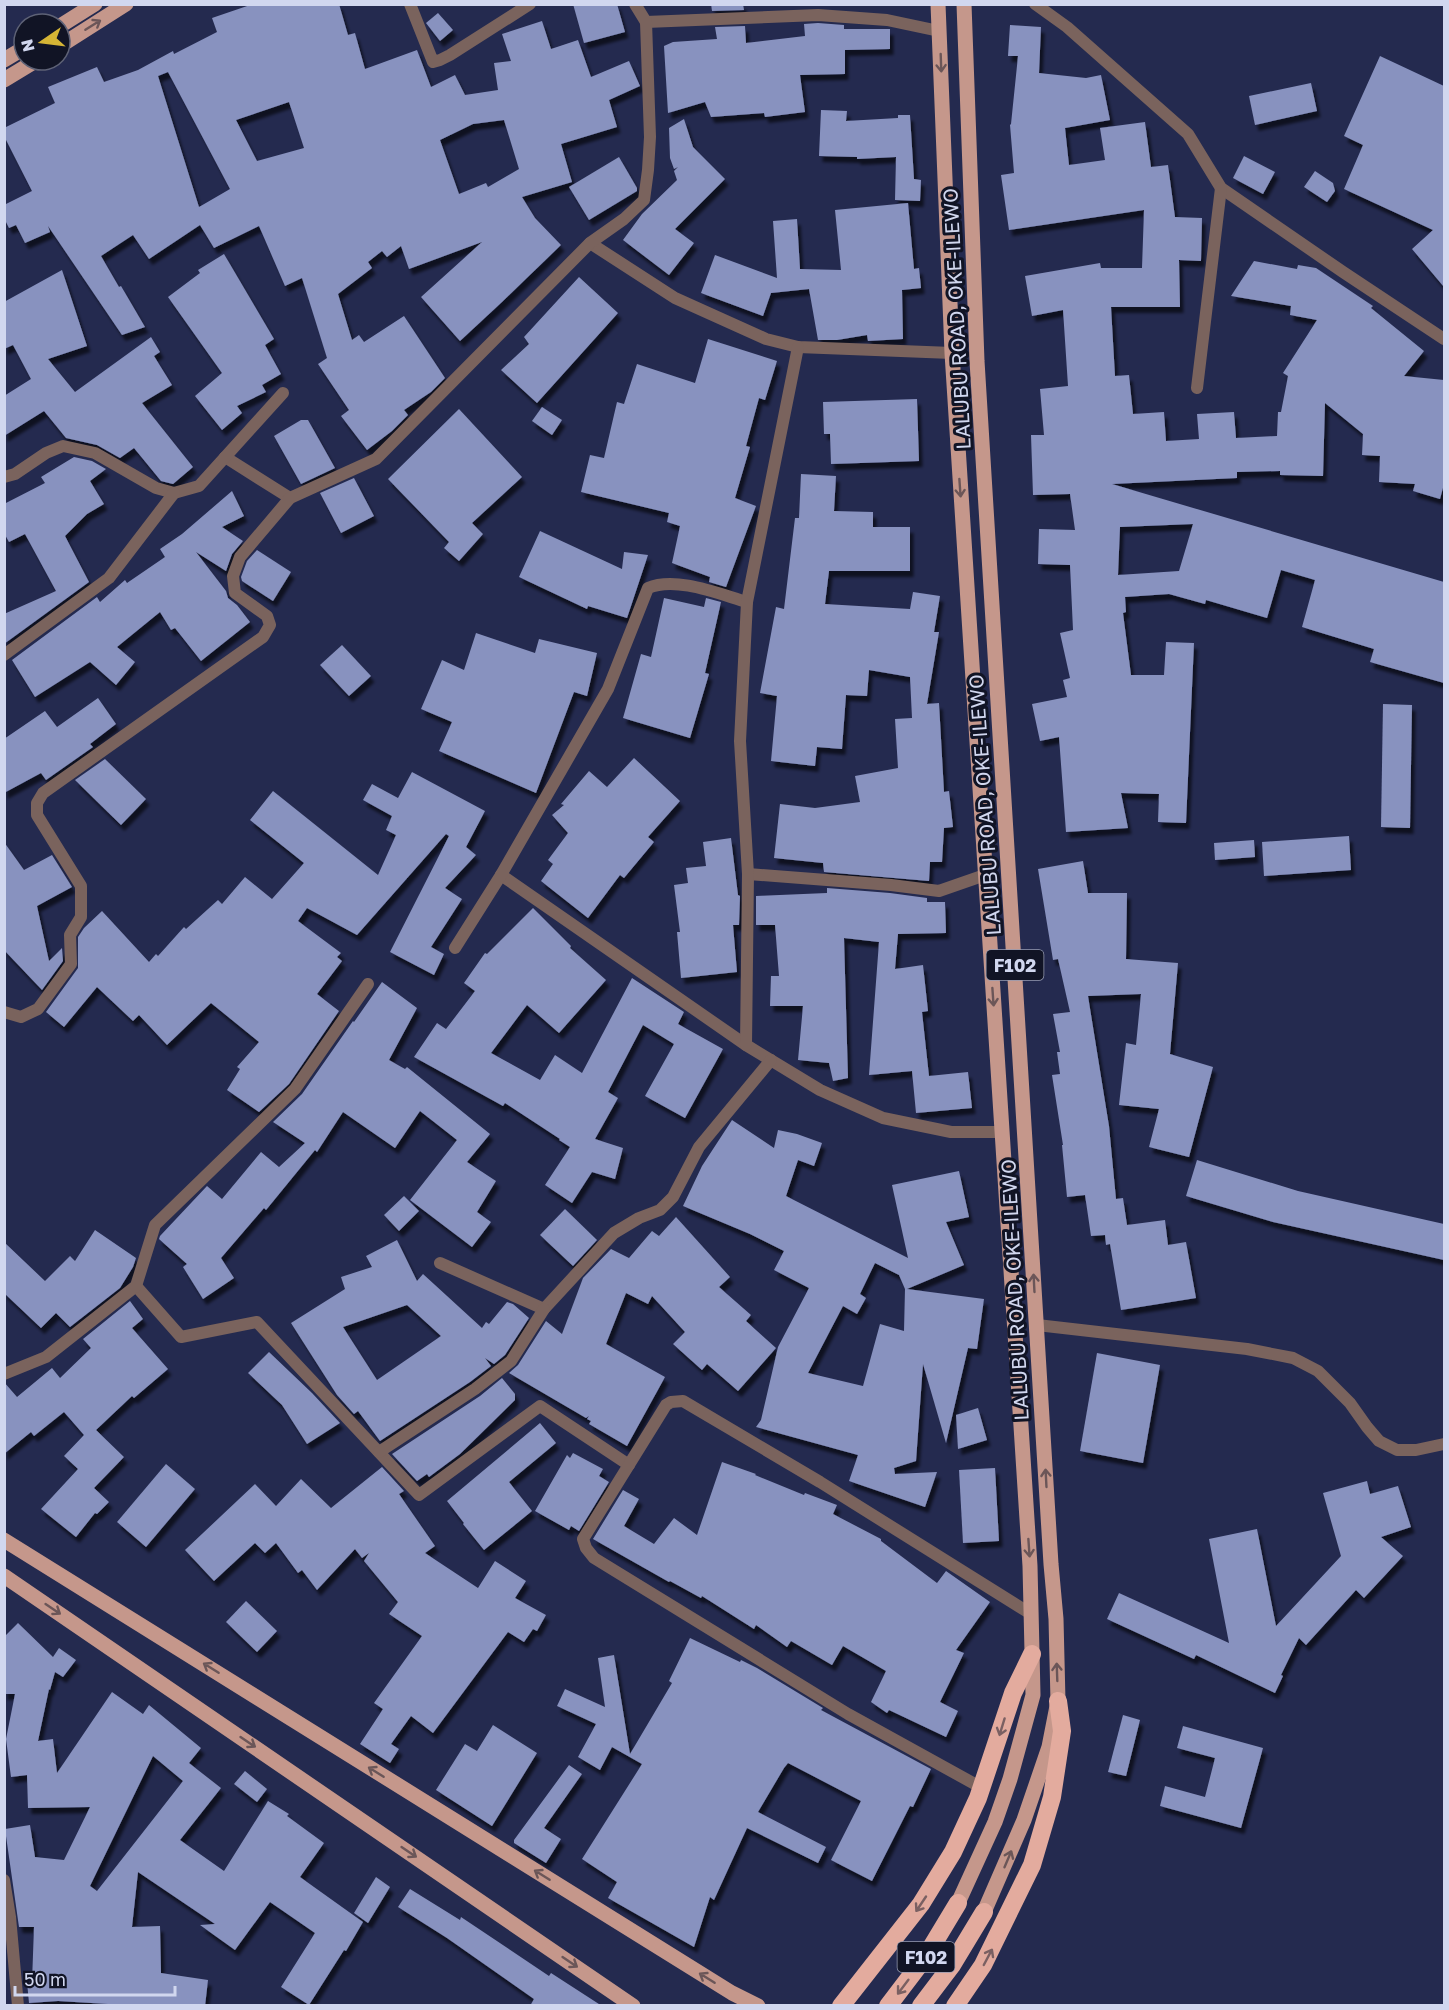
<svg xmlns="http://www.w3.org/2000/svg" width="1449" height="2010" viewBox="0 0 1449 2010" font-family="'Golos Text',sans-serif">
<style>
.building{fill:#8892bf;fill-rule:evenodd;filter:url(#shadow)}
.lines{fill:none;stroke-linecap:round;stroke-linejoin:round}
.street{stroke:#7a635d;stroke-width:12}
.primary{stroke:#c5978b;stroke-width:15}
.highway{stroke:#e3ab9e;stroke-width:18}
.oneway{stroke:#6b5658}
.oneway2{stroke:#7a6062}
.labels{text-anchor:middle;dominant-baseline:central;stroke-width:6;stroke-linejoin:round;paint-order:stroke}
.shield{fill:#111425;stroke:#979cb2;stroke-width:1.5}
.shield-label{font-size:18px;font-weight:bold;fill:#d1d7ef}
.street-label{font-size:20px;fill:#d1d7ef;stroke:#111425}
</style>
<defs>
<filter id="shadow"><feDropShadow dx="3.5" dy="6" stdDeviation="1.5" flood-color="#0009"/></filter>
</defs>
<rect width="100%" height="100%" fill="#242a4f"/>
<g class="building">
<path d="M253,4H339L348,35L355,33L365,69L417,50L431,87L455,75L465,95L498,90L494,63L511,61L502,34L542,21L551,49L578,40L591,77L629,61L640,86L609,100L617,127L561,144L572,182L522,197L535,218L561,245L502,302L460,341L421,297L482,242L409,269L401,246L387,257L382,251L368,262L372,268L338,294L352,340L359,335L364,342L404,316L445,378L431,392L404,410L408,415L392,431L367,450L341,416L349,410L318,364L327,358L302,278L285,286L259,226L214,248L200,225L149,259L133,235L101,256L119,287L121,286L145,327L122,335L48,226L50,232L25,243L16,225L9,228L4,218V205L32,191L4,136V128L55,103L48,87L97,67L104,82L138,70L173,51L174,54L217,32L212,18ZM168,72L230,189L199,207L158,76ZM289,102L304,148L257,161L236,120ZM504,120L519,169L488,187L486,183L459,194L440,140L473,124Z"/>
<path d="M573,4H617L625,32L584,43Z"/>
<path d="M711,4H743L744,10L712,11Z"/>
<path d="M438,13L453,30L440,41L426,23Z"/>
<path d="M818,23L844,25V29H890V49L845,50V74L800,75L805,112L765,117L764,113L711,117L705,102L668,113L664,46L673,42L717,39L715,27L745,26L746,43L805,36L804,24Z"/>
<path d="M1010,25L1041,27L1039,73L1086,78L1101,75L1110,120L1065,128L1069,165L1105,160L1100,128L1145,122L1151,167L1168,165L1175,217L1202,218L1201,261L1179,260L1180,307H1111L1115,376L1129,375L1133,414L1164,412L1166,441L1199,439L1197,414L1234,412L1236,438L1277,436L1278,412H1281L1288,376L1283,373L1317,320L1290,315L1291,306L1231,296L1254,261L1297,269L1298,265L1316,268L1373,306L1371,308L1424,351L1404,376L1444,380V484L1440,499L1413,491L1415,484L1379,482L1380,456L1362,455L1363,434L1325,403L1323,476L1280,475V471L1237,472V478L1112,484L1444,582V683L1370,662L1374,649L1302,627L1315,580L1281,570L1267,618L1206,600L1205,604L1169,594L1125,597L1126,612L1123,613L1131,675H1164L1166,642L1194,643L1186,823L1158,822L1159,794L1121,793L1128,828L1066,832L1059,737L1040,741L1032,704L1067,697L1063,680L1070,678L1060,633L1073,630L1070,565L1038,564L1039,529L1075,530L1070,494L1033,495L1031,435H1044L1040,389L1068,386L1063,310L1032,316L1025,276L1100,263L1101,268H1142L1144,210L1009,230L1001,175L1014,173L1010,125L1011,124L1018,56H1008ZM1193,524L1179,571L1118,575L1120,527Z"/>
<path d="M1380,56L1444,86V287L1412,249L1433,230L1344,189L1363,145L1344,136Z"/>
<path d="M1311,83L1317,111L1255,125L1249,96Z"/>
<path d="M821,110L847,111L846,121L898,118V115H910L914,179L921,180L920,201L895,200L896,157L857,159V157L819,156Z"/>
<path d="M684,119L693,147L725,179L675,229L694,243L669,275L623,240L642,214L677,180L674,171L678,167L674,169L670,158L669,128Z"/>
<path d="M1244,156L1275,172L1263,194L1233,178Z"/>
<path d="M619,157L637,188V191L589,220L569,187Z"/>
<path d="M1315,171L1333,183L1335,191L1327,202L1304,187Z"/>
<path d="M908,203L914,269L919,268L921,288L902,290L903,339L868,341L867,335L837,340H818L809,289L771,293L763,316L701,293L715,255L777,278L773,221L797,219L800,269L841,270L835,210Z"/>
<path d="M224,254L274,339L265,345L281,374L262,385L266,392L237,406L242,413L222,430L195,396L222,373L168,297L200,273L198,270Z"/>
<path d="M62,270L87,346L48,359L75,392L151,337L160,352L154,356L172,385L142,403L193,467L173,484L161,481L134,448L120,458L97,445L66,438L44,411L4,436V396L31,379L13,345L4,349V302Z"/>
<path d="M579,277L618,313L537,403L501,370L529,344L524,337Z"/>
<path d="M708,339L777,361L765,400L759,398L746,446L750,447L735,498L756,506L726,587L709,582L710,577L672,563L680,526L667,522L669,513L581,492L590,455L604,458L617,402L624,404L637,364L695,383Z"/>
<path d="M917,399L919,461L831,464L830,434H824L823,402Z"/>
<path d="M542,407L562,420L552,435L532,421Z"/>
<path d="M459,409L522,477L472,523L483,534L459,561L444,548L449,542L388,479Z"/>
<path d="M301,420H308L335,468L301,484L274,436Z"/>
<path d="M74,457L92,461L106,469L90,481L104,504L87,514L65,536L89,582L4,644V614L56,591L25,534L9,542L4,533V504L45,483L41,477Z"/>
<path d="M801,474L836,476L834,511L873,512V527H910V571H829L825,604L910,609L913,592L940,596L934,632H939L927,704L939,703L944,792L949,791L953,827L944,828L942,862H930L929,881L824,872L823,863L774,858L780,804L815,808L860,802L855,776L898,768L895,719L912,718L910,677L869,670L867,696L846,695L842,749L817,747L815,766L771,761L777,696L760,693L776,607L784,609L795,518H799Z"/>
<path d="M354,478L374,516L341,533L320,493Z"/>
<path d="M232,491L244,516L222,527L243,541L232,554L226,571L196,552L226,591L228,598L237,605L250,622L201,661L175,628L171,630L160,612L117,647L135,662L116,685L90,662L35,697L12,660L97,597L100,602L125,580L127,583L165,557L160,549L182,534Z"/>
<path d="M540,531L622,569L624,552L648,555L627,618L588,606L587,609L519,577Z"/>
<path d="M257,550L291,572L273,601L242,581L241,577L247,561Z"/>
<path d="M664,598L704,607L706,598L721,602L705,673L709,674L690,738L623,718L641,654L651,657Z"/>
<path d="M476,633L535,653L539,639L597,653L587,696L574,692L536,793L439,751L452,722L421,709L442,660L464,670Z"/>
<path d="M342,645L371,676L349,696L320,665Z"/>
<path d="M98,698L116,724L90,744L93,747L46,780L41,773L4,793V739L45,711L57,727Z"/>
<path d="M1383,704L1412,705L1410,828L1381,827Z"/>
<path d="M634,758L680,801L648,837L654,842L624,878L620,875L588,918L541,881L553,864L548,860L568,833L552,815L564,805L561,804L589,771L607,787Z"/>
<path d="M105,759L146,799L121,825L75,780Z"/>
<path d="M412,772L485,811L466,847L476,855L445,888L462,899L431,947L444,954L434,975L390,952L449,836L446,834L357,935L307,908L298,921L341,953L337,957L342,961L317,994L339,1011L289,1084L259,1112L227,1090L240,1069L237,1067L259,1042L211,1003L167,1045L139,1015L133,1021L97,987L64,1027L46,1012L78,968V937L84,928L102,911L149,962L156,954L158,956L184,927L186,929L218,900L222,904L245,877L272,899L304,863L250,820L273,791L378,875L396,835L386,830L392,816L363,800L372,784L398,798Z"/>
<path d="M1349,836L1351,870L1264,876L1262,842Z"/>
<path d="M731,838L738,895L740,896L739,925H733L737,972L681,978L677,932H680L674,885L688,883L686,868L706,866L703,842Z"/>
<path d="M1254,840L1255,857L1215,860L1214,843Z"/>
<path d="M4,842L24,870L52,855L72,887L37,906L49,961L62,948L63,961L42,990L4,950Z"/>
<path d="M1083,861L1088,893H1127L1126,959L1178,963L1170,1054L1213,1067L1189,1157L1149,1147L1159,1109L1119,1105L1126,1043L1136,1045L1141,994L1088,996L1109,1126L1116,1199L1123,1198L1127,1225L1165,1220L1168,1245L1186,1242L1196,1298L1121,1310L1110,1244L1106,1245L1105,1235L1091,1236L1085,1195L1067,1197L1062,1145H1063L1052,1075L1060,1074L1057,1052H1060L1053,1014L1070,1012L1058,959L1053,960L1038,869Z"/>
<path d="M827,888L890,893L927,898V902H945L946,933L898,934L895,969L923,965L928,1011L922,1012L929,1076L968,1072L972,1108L916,1113L912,1071L869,1075L879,942L844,938L848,1078L833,1081L829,1063L798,1060L803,1006H770L771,976H779L775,925H756V896L827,893Z"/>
<path d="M533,908L571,946L570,948L606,980L559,1033L527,1005L491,1053L540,1080L555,1055L582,1073L632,978L684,1012L678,1024L723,1049L685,1118L645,1096L674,1044L643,1025L608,1092L618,1098L595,1139L623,1148L615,1179L592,1172L572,1203L545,1185L570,1147L559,1140L560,1139L505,1103L503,1106L414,1057L437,1023L446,1029L475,991L464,983L485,953L487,954Z"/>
<path d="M382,982L417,1008L389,1060L405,1069L407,1067L490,1134L467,1162L496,1181L477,1212L491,1222L472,1247L410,1200L457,1140L420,1111L395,1148L343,1112L317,1152L315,1150L266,1210L264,1208L221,1258L234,1278L203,1299L183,1267L187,1264L159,1239L160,1236L207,1186L222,1199L261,1152L279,1167L305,1143L273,1122L302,1094L353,1021L354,1022Z"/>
<path d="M732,1120L774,1148L778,1130L797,1134L822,1143L814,1166L798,1160L786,1196L908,1258L892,1185L959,1171L969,1217L946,1222L964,1265L907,1289L984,1299L977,1349L968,1348L946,1443L923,1364L916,1461L894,1468L895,1474L937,1472L925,1507L849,1481L858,1455L756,1427L761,1420L778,1347L809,1288L774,1270L784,1251L750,1234L683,1206L702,1166ZM875,1263L899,1275L905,1289L904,1331L880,1324L863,1386L808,1373L843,1306L857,1314L866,1298L860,1294Z"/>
<path d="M1197,1160L1298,1191L1444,1224V1260L1273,1222L1186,1196Z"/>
<path d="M404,1196L419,1211L399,1231L384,1215Z"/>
<path d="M565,1209L597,1240L573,1266L540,1235Z"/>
<path d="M676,1217L730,1277L719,1287L751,1315L746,1321L776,1348L738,1391L707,1364L702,1370L673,1344L685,1332L652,1296L648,1304L626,1293L606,1344L665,1377L627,1446L589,1424L591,1421L587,1419L589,1416L586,1418L509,1373L518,1365L546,1321L562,1334L583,1278L611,1249L629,1258L652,1231L659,1236Z"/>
<path d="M95,1230L136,1258L133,1267L120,1288L70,1327L56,1313L41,1328L4,1293V1242L45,1281L70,1256L75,1261Z"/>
<path d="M397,1240L417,1281L423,1274L482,1328L486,1322L489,1324L507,1302L513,1304L529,1318L505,1355L494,1364L485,1358L491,1366L470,1382L380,1441L358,1411L354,1414L337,1395L291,1323L345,1289L341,1277L372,1267L366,1256ZM407,1305L441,1336L377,1380L343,1327Z"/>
<path d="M130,1301L143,1319L132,1328L168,1369L134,1398L132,1396L96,1430L124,1457L94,1488L109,1502L97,1514L95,1513L76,1537L41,1509L78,1469L64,1456L84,1435L64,1412L34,1436L31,1432L4,1454V1382L17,1397L52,1368L60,1378L91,1348L83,1339Z"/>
<path d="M269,1352L312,1393L340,1423L307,1444L282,1405L248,1373Z"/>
<path d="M1097,1353L1160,1365L1143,1463L1080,1451Z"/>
<path d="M502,1378L515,1394V1400L460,1454L429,1477L427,1474L417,1481L392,1454L480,1396Z"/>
<path d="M978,1408L987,1440L958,1449L956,1415Z"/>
<path d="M540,1423L556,1443L509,1482L532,1511L484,1550L463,1524L464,1523L447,1501Z"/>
<path d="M573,1453L603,1469L599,1476L609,1482L579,1531L571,1526L569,1530L535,1511L567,1455L570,1458Z"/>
<path d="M722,1462L756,1474L755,1475L804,1495L805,1493L837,1505L833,1514L881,1539V1541L937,1583L946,1571L990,1602L956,1650L964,1653L940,1702L958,1711L946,1737L889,1710L887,1713L871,1702L886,1671L843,1646L832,1665L791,1641L787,1647L756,1625L754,1629L702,1596L701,1598L670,1581L669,1582L593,1539L623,1490L639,1499L624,1526L654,1544L674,1518L697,1535Z"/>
<path d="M166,1464L195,1489L146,1547L117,1522Z"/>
<path d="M382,1467L404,1491L399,1494L435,1546L425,1553L478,1588L495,1561L526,1581L515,1598L546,1615L537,1631L533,1629L524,1642L508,1632L433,1733L411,1716L391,1744L399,1749L390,1763L360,1744L383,1709L374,1703L422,1636L389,1614L398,1602L364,1561L369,1553L362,1558L355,1549L317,1590L302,1570L298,1573L276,1543L265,1553L255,1543L214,1581L185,1550L255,1484L276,1506L301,1479L331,1508Z"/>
<path d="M995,1468L999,1541L963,1543L959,1470Z"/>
<path d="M1367,1481L1370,1494L1398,1486L1411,1527L1381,1537L1403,1556L1364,1598L1356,1590L1306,1645L1299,1638L1281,1675L1283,1676L1275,1693L1196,1655L1194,1659L1107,1619L1119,1593L1229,1643L1209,1539L1257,1529L1276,1626L1341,1556L1323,1493Z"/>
<path d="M246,1601L277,1631L257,1652L226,1622Z"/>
<path d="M18,1623L53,1657L59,1648L76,1660L63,1677L55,1672L50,1690L49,1689L38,1741L53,1739L57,1773L112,1692L143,1714L149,1705L201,1748L189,1763L221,1788L180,1840L224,1871L268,1801L289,1814L287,1816L324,1843L300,1877L363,1922L346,1951L344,1950L309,2005L281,1987L315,1933L270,1902L235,1950L200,1925L215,1924L138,1872L132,1927L160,1926L161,1973L208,1980L205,2006H108V2004L58,2001L29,2003L27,1982H32L34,1927H19L5,1829L30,1825L35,1857L64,1860L90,1807L28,1808L27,1775L11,1777L6,1739L15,1694H4V1637ZM153,1756L183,1781L97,1891L90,1886Z"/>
<path d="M690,1638L740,1662L741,1660L757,1668L823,1708L821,1710L931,1769L913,1807L910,1806L872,1881L831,1860L861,1801L788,1763L784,1768L758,1812L826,1847L818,1863L747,1828L714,1900L710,1897L694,1947L608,1898L617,1882L582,1859L642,1764L612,1747L600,1770L578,1757L596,1724L557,1706L565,1689L605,1707L598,1658L614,1655L630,1754L672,1683L669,1681Z"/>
<path d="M1123,1715L1140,1720L1126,1776L1108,1772Z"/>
<path d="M493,1725L537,1753L492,1826L436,1790L465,1744L477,1751Z"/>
<path d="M1183,1726L1263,1748L1241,1828L1160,1806L1165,1786L1205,1797L1215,1758L1177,1748Z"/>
<path d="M569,1765L582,1774L544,1828L561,1839L546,1863L514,1843V1840Z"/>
<path d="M245,1771L267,1789L257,1802L234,1784Z"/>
<path d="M376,1877L390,1887L368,1923L354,1913Z"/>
<path d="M410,1889L460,1920L461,1917L549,1976L551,1973L602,2006H530L534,1999L447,1938L398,1907Z"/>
</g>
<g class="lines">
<g class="street">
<path d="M410,4L433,62L440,60L450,55L530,4"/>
<path d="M1035,4L1067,27L1188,134L1221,188L1343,272L1444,339"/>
<path d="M646,22L818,15L887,20L939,31"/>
<path d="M590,243L675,298L766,339L798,347L952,353"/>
<path d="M1197,388L1221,188"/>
<path d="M225,457L290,498"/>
<path d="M4,477L15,474L46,453L63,446L95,453L156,488L174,493L199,486L283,393"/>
<path d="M4,655L109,578L174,493"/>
<path d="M748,874L891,885L939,891L985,875"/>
<path d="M501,875L746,1045L820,1090L883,1118L951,1132H1001"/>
<path d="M455,948L501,875L608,689L648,588C676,576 719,594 747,602"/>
<path d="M4,1012L21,1017L38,1009L71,964L70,935L81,917V886L37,815V803L43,793L263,637L270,625L267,616L235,593L233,576L240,557L290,498L376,459L590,243L624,219L644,200L648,170L650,137L646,22L635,4"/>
<path d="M746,1045L748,874L740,741L747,602L798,347"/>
<path d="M440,1263L544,1309L614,1233L639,1218L660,1210L673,1197L699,1147L771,1060"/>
<path d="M136,1286L181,1337L257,1322L419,1495L540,1406L629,1465"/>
<path d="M1037,1325L1247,1349L1293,1358L1318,1371L1350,1403L1367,1427L1379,1441L1397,1450H1416L1444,1444"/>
<path d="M4,1374L46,1357L136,1286L155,1225L295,1089L368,984"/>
<path d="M379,1452L475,1389L511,1361L544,1309"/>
<path d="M982,1788L848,1714L594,1558L586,1548L583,1539L666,1405L671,1402L683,1401L820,1482L1031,1614"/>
<path d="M4,1880L10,1917L18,2006"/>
</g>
<g class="primary">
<path d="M938,4L952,353L1030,1566L1033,1695L1010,1779L995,1822L958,1903"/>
<path d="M964,4L977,361L1051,1564L1056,1619L1058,1701L1049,1747L1024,1820L984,1912"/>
<path d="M60,26L95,4"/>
<path d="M60,46L126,4"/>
<path d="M4,60L24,48"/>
<path d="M4,80L37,60"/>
<path d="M4,1540L732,1993L758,2006"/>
<path d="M4,1576L633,2006"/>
</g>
<g class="highway">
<path d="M841,2006L921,1904L953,1852L978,1798L1013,1693L1032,1654"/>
<path d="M888,2006L926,1956L958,1903"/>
<path d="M921,2006L952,1965L984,1912"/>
<path d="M955,2006L983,1965L1032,1865L1052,1797L1062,1731L1058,1701"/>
</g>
</g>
<defs><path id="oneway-shaft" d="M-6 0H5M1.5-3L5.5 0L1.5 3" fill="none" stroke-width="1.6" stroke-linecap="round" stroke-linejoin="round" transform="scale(1.5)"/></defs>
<g class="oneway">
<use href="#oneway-shaft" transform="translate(93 25) rotate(-32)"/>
<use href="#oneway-shaft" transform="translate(941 63) rotate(88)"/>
<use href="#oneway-shaft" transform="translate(960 488) rotate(86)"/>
<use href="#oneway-shaft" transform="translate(993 997) rotate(86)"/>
<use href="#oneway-shaft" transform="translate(1034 1283) rotate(-93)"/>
<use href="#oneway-shaft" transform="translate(1046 1478) rotate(-93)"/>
<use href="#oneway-shaft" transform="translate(1029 1548) rotate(86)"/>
<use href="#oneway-shaft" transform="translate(53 1609) rotate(34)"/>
<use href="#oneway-shaft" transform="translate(211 1668) rotate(-148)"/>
<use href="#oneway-shaft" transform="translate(1057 1672) rotate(-92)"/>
<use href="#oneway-shaft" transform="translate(248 1742) rotate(34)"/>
<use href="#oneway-shaft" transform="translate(376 1772) rotate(-148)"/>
<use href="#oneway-shaft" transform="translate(409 1852) rotate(34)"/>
<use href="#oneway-shaft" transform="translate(1008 1859) rotate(-67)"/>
<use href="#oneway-shaft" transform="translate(542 1875) rotate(-148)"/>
<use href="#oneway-shaft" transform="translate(570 1962) rotate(34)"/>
<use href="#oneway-shaft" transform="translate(707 1978) rotate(-148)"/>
</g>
<g class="oneway2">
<use href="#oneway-shaft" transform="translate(1002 1727) rotate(107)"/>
<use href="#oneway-shaft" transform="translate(921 1904) rotate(124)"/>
<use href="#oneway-shaft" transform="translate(988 1957) rotate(-62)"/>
<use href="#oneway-shaft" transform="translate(903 1987) rotate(127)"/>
</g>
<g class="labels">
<g class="shield">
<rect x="986.5" y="950" width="57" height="30" rx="4.5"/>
<rect x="897.5" y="1942" width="57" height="30" rx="4.5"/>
</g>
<g class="shield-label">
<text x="1015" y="965">F102</text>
<text x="926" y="1957">F102</text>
</g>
<g class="street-label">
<text transform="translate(956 319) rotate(-93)">LALUBU ROAD, OKE-ILEWO</text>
<text transform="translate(984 805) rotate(-94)">LALUBU ROAD, OKE-ILEWO</text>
<text transform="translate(1014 1290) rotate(-93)">LALUBU ROAD, OKE-ILEWO</text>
</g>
</g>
<rect width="1449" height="2010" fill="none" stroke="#d1d7ef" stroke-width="12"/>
<g transform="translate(42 42) rotate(256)"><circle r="28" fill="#111425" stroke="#5e6276" stroke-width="1.5"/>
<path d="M0-4.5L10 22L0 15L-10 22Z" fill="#d5b535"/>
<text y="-9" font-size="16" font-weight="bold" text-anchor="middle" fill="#d1d7ef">N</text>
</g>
<path d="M15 1986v9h160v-9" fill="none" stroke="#d1d7ef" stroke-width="3"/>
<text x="24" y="1986" font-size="18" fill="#d1d7ef" stroke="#111425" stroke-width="4.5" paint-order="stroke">50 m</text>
</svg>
